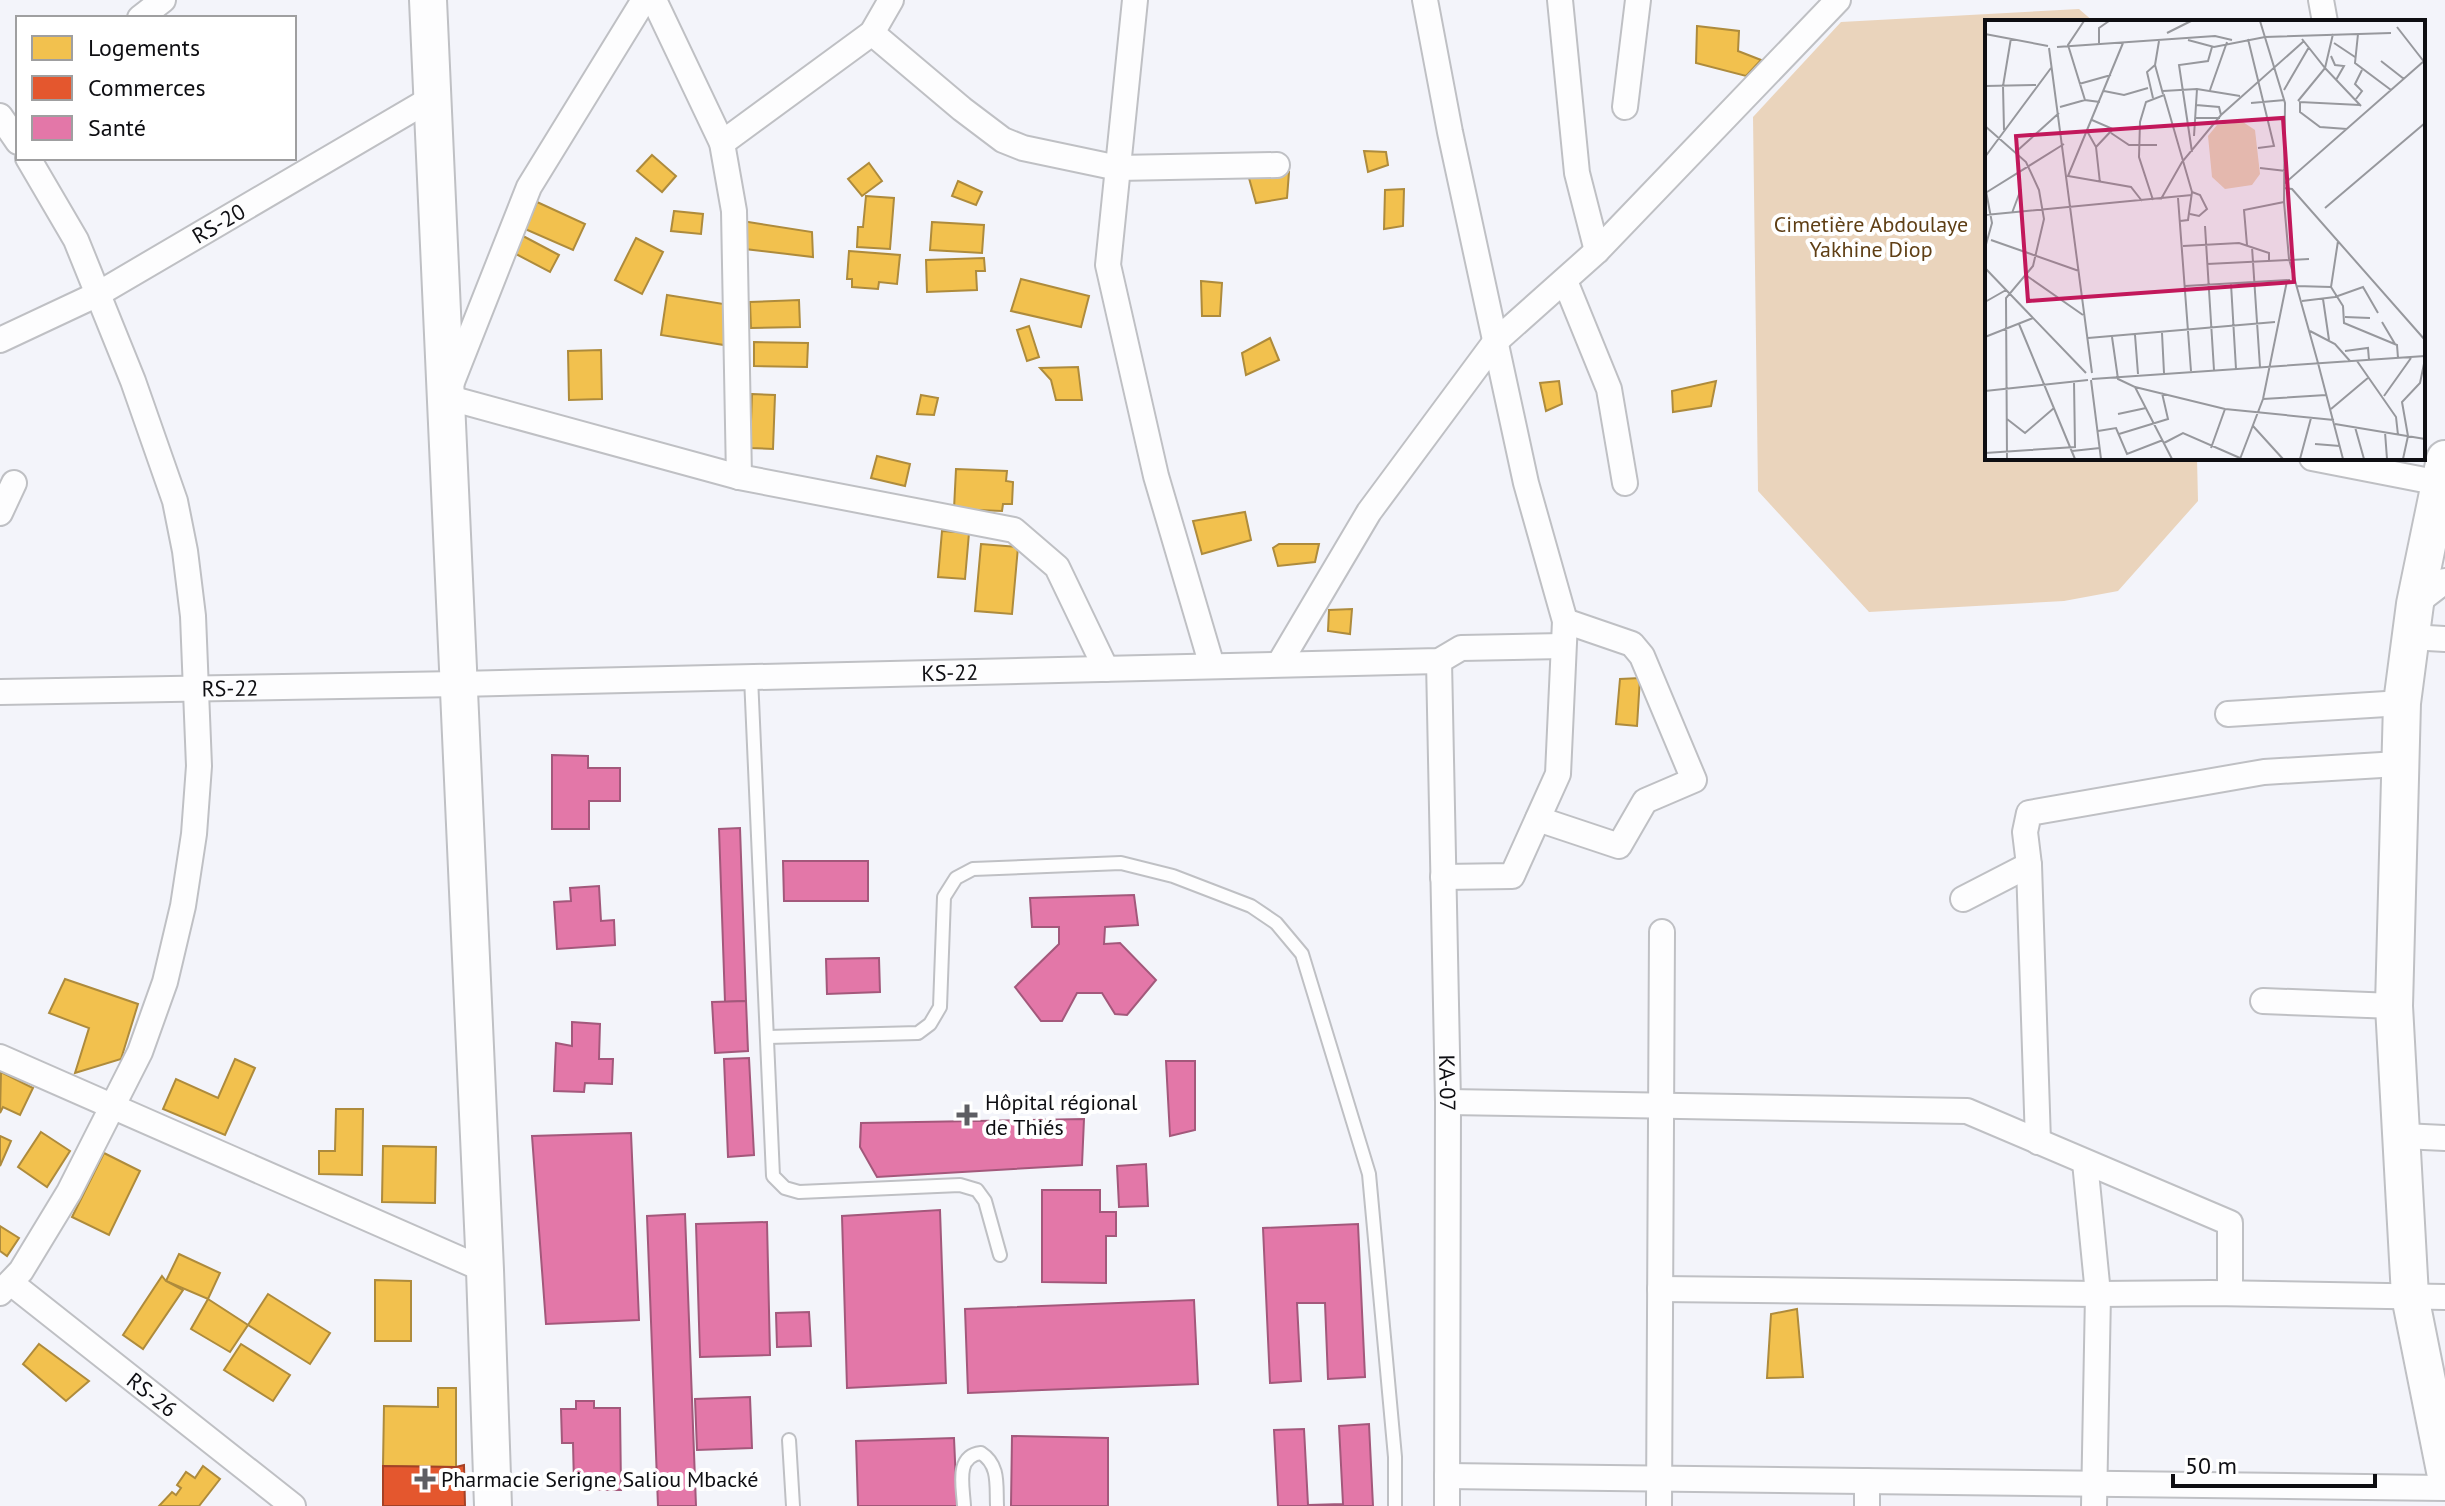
<svg xmlns="http://www.w3.org/2000/svg" width="2445" height="1506" viewBox="0 0 2445 1506" font-family="'PT Sans',sans-serif">
<style>
.green{fill:#ead4bc}
.homes{fill:#f2c14e;stroke:#ae8b3c;stroke-width:2}
.shops{fill:#e4572e;stroke:#a44126;stroke-width:2}
.health{fill:#e377a8;stroke:#a3587b;stroke-width:2}
.lines{fill:none;stroke-linecap:round;stroke-linejoin:round}
.lane-casing{stroke:#bfc0c4;stroke-width:16}
.street-casing{stroke:#bfc0c4;stroke-width:28}
.secondary-casing{stroke:#bfc0c4;stroke-width:40}
.lane{stroke:#fdfdfe;stroke-width:12}
.street{stroke:#fdfdfe;stroke-width:24}
.secondary{stroke:#fdfdfe;stroke-width:36}
.poi-dot{fill:#5e5e63;stroke:#fff;stroke-width:3}
.labels{text-anchor:middle;dominant-baseline:central;stroke-width:8;stroke-linejoin:round;paint-order:stroke}
.street-label{font-size:22px;fill:#0e0e12;stroke:#fff}
.park-label{font-size:22px;fill:#5f3f15;stroke:#fff}
.poi-label{font-size:22px;fill:#0e0e12;stroke:#fff;text-anchor:start}
.inset-road{fill:none;stroke:#97989d;stroke-width:2}
.view{fill:#c2185b;fill-opacity:0.15;stroke:#c2185b;stroke-width:4}
.inset-edge{fill:none;stroke:#0e0e12;stroke-width:4}
</style>
<rect width="100%" height="100%" fill="#f3f4fa"/>
<path class="green" d="M2079,9L2094,22H1987V458H2197L2198,501L2118,591L2064,601L1869,612L1758,491L1753,117L1841,22Z"/>
<g class="homes">
<path d="M1697,26L1739,31L1738,51L1761,60L1746,76L1696,63Z"/>
<path d="M1364,151L1386,152L1388,165L1368,172Z"/>
<path d="M652,155L676,176L662,192L637,171Z"/>
<path d="M869,163L882,181L862,196L848,179Z"/>
<path d="M1247,171L1289,172L1287,198L1256,203Z"/>
<path d="M958,181L982,192L976,205L952,196Z"/>
<path d="M1404,189L1403,226L1384,229L1385,190Z"/>
<path d="M866,196L894,198L890,249L857,247L858,227H863Z"/>
<path d="M537,202L585,224L573,250L525,229Z"/>
<path d="M674,211L703,214L701,234L671,231Z"/>
<path d="M742,221L812,232L813,257L745,249Z"/>
<path d="M932,222L984,225L982,253L930,250Z"/>
<path d="M523,236L559,255L550,272L514,253Z"/>
<path d="M636,238L663,252L642,294L615,280Z"/>
<path d="M849,251L900,255L897,284L879,282L878,289L852,287V279H847Z"/>
<path d="M984,258L985,271H976L977,290L927,292L926,260Z"/>
<path d="M1021,279L1089,296L1081,327L1011,311Z"/>
<path d="M1201,281L1222,283L1220,316H1202Z"/>
<path d="M667,295L730,305L724,345L661,335Z"/>
<path d="M799,300L800,327L751,328L750,302Z"/>
<path d="M1029,326L1039,357L1027,361L1017,330Z"/>
<path d="M1270,338L1279,360L1246,375L1242,353Z"/>
<path d="M754,342L808,343L807,367L754,366Z"/>
<path d="M601,350L602,399L569,400L568,351Z"/>
<path d="M1078,367L1082,400H1056L1051,380L1040,368Z"/>
<path d="M1559,381L1562,404L1546,411L1540,383Z"/>
<path d="M1716,381L1711,406L1673,412L1672,391Z"/>
<path d="M752,394L775,395L773,449L750,448Z"/>
<path d="M921,395L938,398L934,415L917,414Z"/>
<path d="M877,456L910,464L905,486L871,478Z"/>
<path d="M956,469L1007,471L1006,481L1013,482L1012,504H1003L1002,511L954,509Z"/>
<path d="M1245,512L1251,540L1202,554L1193,521Z"/>
<path d="M942,531L969,533L965,579L938,577Z"/>
<path d="M981,544L1018,547L1012,614L975,611Z"/>
<path d="M1279,544H1319L1315,562L1278,566L1273,548Z"/>
<path d="M1352,609L1350,634L1328,631L1329,610Z"/>
<path d="M1640,678L1637,726L1616,724L1620,679Z"/>
<path d="M65,979L138,1004L121,1059L75,1073L89,1028L49,1013Z"/>
<path d="M235,1059L255,1068L225,1135L163,1109L176,1079L218,1098Z"/>
<path d="M1,1072L33,1088L20,1115L3,1107L0,1113Z"/>
<path d="M336,1109H363L362,1175L319,1174V1151H335Z"/>
<path d="M41,1132L70,1151L47,1187L18,1167Z"/>
<path d="M0,1136L11,1141L0,1166Z"/>
<path d="M383,1146L436,1147L435,1203L382,1202Z"/>
<path d="M104,1153L140,1171L109,1235L72,1217Z"/>
<path d="M0,1226L19,1238L7,1256L0,1251Z"/>
<path d="M179,1254L220,1273L208,1299L166,1281Z"/>
<path d="M162,1276L166,1281L183,1290L143,1349L123,1335Z"/>
<path d="M375,1280L411,1281V1341H375Z"/>
<path d="M268,1294L330,1333L310,1364L248,1325Z"/>
<path d="M208,1299L248,1325L230,1352L191,1329Z"/>
<path d="M1797,1309L1803,1377L1767,1378L1771,1314Z"/>
<path d="M39,1344L89,1381L66,1401L23,1364Z"/>
<path d="M241,1344L290,1375L273,1401L224,1370Z"/>
<path d="M438,1388H456V1467L383,1466L384,1406L438,1407Z"/>
<path d="M203,1466L220,1479L199,1506H159L172,1492L176,1495L181,1488L177,1485L186,1472L195,1478Z"/>
</g>
<path class="shops" d="M464,1465L465,1506H383V1466L456,1467Z"/>
<g class="health">
<path d="M552,755L588,756V768H620V801H589V829H552Z"/>
<path d="M740,828L746,1001L725,1002L719,829Z"/>
<path d="M783,861H868V901H784Z"/>
<path d="M599,886L601,921L614,920L615,945L557,949L554,902L571,901L570,888Z"/>
<path d="M1134,895L1138,925L1105,927L1104,944L1120,943L1156,980L1127,1015L1115,1014L1102,993H1077L1062,1021H1041L1015,987L1059,944V927H1032L1030,898Z"/>
<path d="M879,958L880,992L827,994L826,959Z"/>
<path d="M746,1001L748,1051L715,1053L712,1002Z"/>
<path d="M572,1022L600,1024L599,1059H613L612,1084L585,1083L584,1092L554,1091L556,1043L572,1046Z"/>
<path d="M749,1058L754,1155L728,1157L724,1059Z"/>
<path d="M1166,1061H1195V1130L1170,1136Z"/>
<path d="M1084,1119L1082,1165L877,1177L860,1147L861,1123Z"/>
<path d="M631,1133L639,1320L546,1324L532,1136Z"/>
<path d="M1146,1164L1148,1206L1119,1207L1117,1166Z"/>
<path d="M1042,1190H1100V1212H1116V1236H1106V1283L1042,1282Z"/>
<path d="M940,1210L946,1383L847,1388L842,1216Z"/>
<path d="M685,1214L696,1506H658L647,1216Z"/>
<path d="M767,1222L770,1355L700,1357L696,1224Z"/>
<path d="M1358,1224L1365,1377L1328,1379L1325,1303H1297L1301,1381L1270,1383L1263,1228Z"/>
<path d="M1194,1300L1198,1384L968,1393L965,1309Z"/>
<path d="M809,1312L811,1346L777,1347L776,1313Z"/>
<path d="M750,1397L752,1448L697,1450L695,1399Z"/>
<path d="M576,1401H594V1408H620L621,1490H589V1484L574,1485L573,1443H562L561,1409H576Z"/>
<path d="M1369,1424L1373,1506H1278L1274,1430L1304,1429L1308,1505L1343,1504L1339,1426Z"/>
<path d="M1012,1436L1108,1438V1506H1011Z"/>
<path d="M954,1438L957,1506H858L856,1441Z"/>
</g>
<g class="lines">
<g class="lane-casing">
<g id="lane">
<path d="M751,677L773,1176L785,1188L799,1192L960,1185L977,1190L985,1201L1000,1255"/>
<path d="M768,1037L918,1033L930,1024L940,1007L944,897L956,878L973,869L1121,863L1173,876L1251,906L1276,923L1302,954L1369,1174L1395,1457V1506"/>
<path d="M789,1440L793,1506"/>
<path d="M964,1506C963,1486 955,1456 981,1453C1000,1465 996,1486 997,1506"/>
</g>
</g>
<g class="street-casing">
<g id="street">
<path d="M644,0L529,187L446,397L739,477L1014,530L1057,567L1106,669"/>
<path d="M654,0L722,143L734,211L739,477"/>
<path d="M1135,0L1108,265L1156,476L1212,666"/>
<path d="M1425,0L1450,132L1526,483L1565,621L1558,774L1512,876L1443,877"/>
<path d="M1560,0L1577,173L1597,251"/>
<path d="M2321,0L2325,22"/>
<path d="M140,18L163,0"/>
<path d="M872,33L962,109L1003,140L1023,148L1118,168L1277,165"/>
<path d="M1625,107L1638,0"/>
<path d="M0,116L18,142"/>
<path d="M722,143L872,33L891,0"/>
<path d="M1565,281L1609,389L1625,483"/>
<path id="s1" d="M0,340L98,294L432,98"/>
<path d="M2312,458L2440,483"/>
<path d="M0,513L14,483"/>
<path d="M2415,604L2445,581"/>
<path d="M2410,637L2445,639"/>
<path id="s2" d="M1439,661L1448,1102L1447,1506"/>
<path d="M1279,664L1369,512L1495,342L1597,251L1838,0"/>
<path id="s3" d="M0,692L459,684L1439,661L1461,648L1563,646"/>
<path d="M2228,714L2402,703"/>
<path d="M1538,819L1619,846L1645,801L1694,780L1642,656L1632,644L1565,621"/>
<path d="M1963,899L2029,865"/>
<path d="M2263,1001L2394,1006"/>
<path d="M0,1057L485,1270"/>
<path d="M1448,1102L1967,1111L2230,1223V1293"/>
<path d="M2403,1136L2445,1138"/>
<path d="M2038,1142L2029,865L2025,832L2029,813L2264,772L2398,764"/>
<path d="M2085,1162L2098,1294L2094,1506"/>
<path id="s4" d="M11,1283L293,1506"/>
<path d="M1660,1289L2098,1294L2211,1293L2445,1297"/>
<path d="M0,1293L21,1271L69,1192L140,1052L165,982L183,906L194,834L199,766L193,616L185,551L175,501L133,381L76,240L28,158"/>
<path d="M1447,1476L2445,1488"/>
<path d="M1659,1506L1662,932"/>
<path d="M1867,1506V1481"/>
</g>
</g>
<g class="secondary-casing">
<g id="secondary">
<path d="M428,0L485,1270L493,1506"/>
<path d="M2445,459L2415,604L2402,703L2394,1006L2410,1296L2445,1471"/>
</g>
</g>
<use href="#lane" class="lane"/>
<use href="#street" class="street"/>
<use href="#secondary" class="secondary"/>
</g>
<g class="poi-dot">
<path d="M963 1103h8v8h8v8h-8v8h-8v-8h-8v-8h8z"/>
<path d="M421 1467h8v8h8v8h-8v8h-8v-8h-8v-8h8z"/>
</g>
<g class="labels">
<g class="street-label">
<text stroke="none"><textPath href="#s1" startOffset="248">RS-20</textPath></text>
<text stroke="none"><textPath href="#s3" startOffset="950">KS-22</textPath></text>
<text stroke="none"><textPath href="#s3" startOffset="230">RS-22</textPath></text>
<text stroke="none"><textPath href="#s2" startOffset="422">KA-07</textPath></text>
<text stroke="none"><textPath href="#s4" startOffset="180">RS-26</textPath></text>
</g>
<g class="park-label">
<text x="1871" y="224">Cimetière Abdoulaye<tspan x="1871" dy="25">Yakhine Diop</tspan></text>
</g>
<g class="poi-label">
<text x="985" y="1102">Hôpital régional<tspan x="985" dy="25">de Thiés</tspan></text>
<text x="441" y="1479">Pharmacie Serigne Saliou Mbacké</text>
</g>
</g>
<g transform="translate(1985 20)">
<rect width="440" height="440" fill="#f3f4fa"/>
<path d="M258,102L270,110L275,154L267,165L240,169L227,157L223,116L232,105Z" fill="#ead4bc"/>
<path class="inset-road" d="M99,1L83,25L100,80L115,82M275,1L300,83L299,182L304,239L333,343M412,7L440,43M182,13L206,1M0,14L63,26M373,14L370,43L406,70M263,19L289,126L273,128M317,19L340,48L348,14M203,20L229,27L280,17L406,13M174,21L170,45L178,74M114,23V8L124,1M138,23L83,156L146,167L157,181M349,23L370,37M72,27L230,16L247,20M64,28L107,353M346,36L350,45L359,46L351,60M396,41L419,59M94,64L126,55M0,66L51,65M225,70L242,22M299,70L324,27M119,71L139,75L163,68M178,71L212,69L255,76M168,78L162,52L170,45M371,79L377,71L370,64L377,50M313,81L340,48L376,86M266,83L300,80M211,85L234,87L236,95M75,87L100,80M210,98H235M107,100L128,109L111,127M0,106L41,142L54,170L59,199L48,246L21,278L22,439M362,109L335,107L315,92V82L375,85M19,110L18,66L26,18M102,111L111,127L115,163M126,113L144,125H172M209,116L212,69M33,130L74,93M207,132L194,45L223,41L227,27M0,137L66,48M275,148L301,151M299,164L439,41M299,168L307,169L440,320M2,172L79,124M193,178L206,351M176,179L197,142L236,95L319,21M168,180L154,137L155,102L161,82L179,75L207,172L203,200L195,201M340,188L440,103M27,193L36,169M205,194L214,196L222,189L215,175L207,172M0,195L207,175M220,206L229,350M6,220L94,251M353,221L346,267L358,286L359,303L412,325L413,338M262,225L259,190L299,182M198,226L254,223L284,233V241M267,227L275,347M0,228L7,203L1,171M222,244L324,239M0,248L101,353M42,256L98,295M246,264L251,349M200,266L305,260M311,266L346,267M338,279L344,320M317,281L350,277L378,267L393,293M0,282L21,270M360,297L385,298M397,302L410,324M34,304L90,439M325,311L350,324L365,341M177,313L179,353M150,315L153,354M0,317L48,298M127,317L133,359L150,367L187,439M103,318L290,302M360,331L383,328L384,340M372,341L411,397L413,415M333,343L358,439M107,359L440,336M106,360L116,439M150,367L240,389L349,400M0,371L103,360M399,376L426,338M278,379L341,375M346,389L384,357M133,394L161,388M22,399L40,413L69,388M350,404L440,419M268,406L298,439M370,407L379,439M113,411L131,408L142,434L178,420M400,412L402,439M134,414L183,399L177,373M179,423L198,413L255,438M330,424L355,426M226,428L240,389M87,431L115,428M0,433L90,427L89,361M255,439L278,379L302,261M315,439L326,398M418,439L423,416L417,382L435,363L440,339"/>
<path class="view" d="M298,98L309,262L43,281L31,116Z"/>
<rect width="440" height="440" class="inset-edge"/>
</g>
<rect x="16" y="16" width="280" height="144" fill="#ffffff" stroke="#9f9fa0" stroke-width="2"/>
<rect x="32" y="36" width="40" height="24" fill="#f2c14e" stroke="#9f9fa0" stroke-width="2"/>
<text x="88" y="56" font-size="24" fill="#0e0e12">Logements</text>
<rect x="32" y="76" width="40" height="24" fill="#e4572e" stroke="#9f9fa0" stroke-width="2"/>
<text x="88" y="96" font-size="24" fill="#0e0e12">Commerces</text>
<rect x="32" y="116" width="40" height="24" fill="#e377a8" stroke="#9f9fa0" stroke-width="2"/>
<text x="88" y="136" font-size="24" fill="#0e0e12">Santé</text>
<path d="M2173 1474v12h202v-12" fill="none" stroke="#0e0e12" stroke-width="4"/>
<text x="2185" y="1474" font-size="24" fill="#0e0e12" stroke="#ffffff" stroke-width="6" paint-order="stroke">50 m</text>
</svg>
